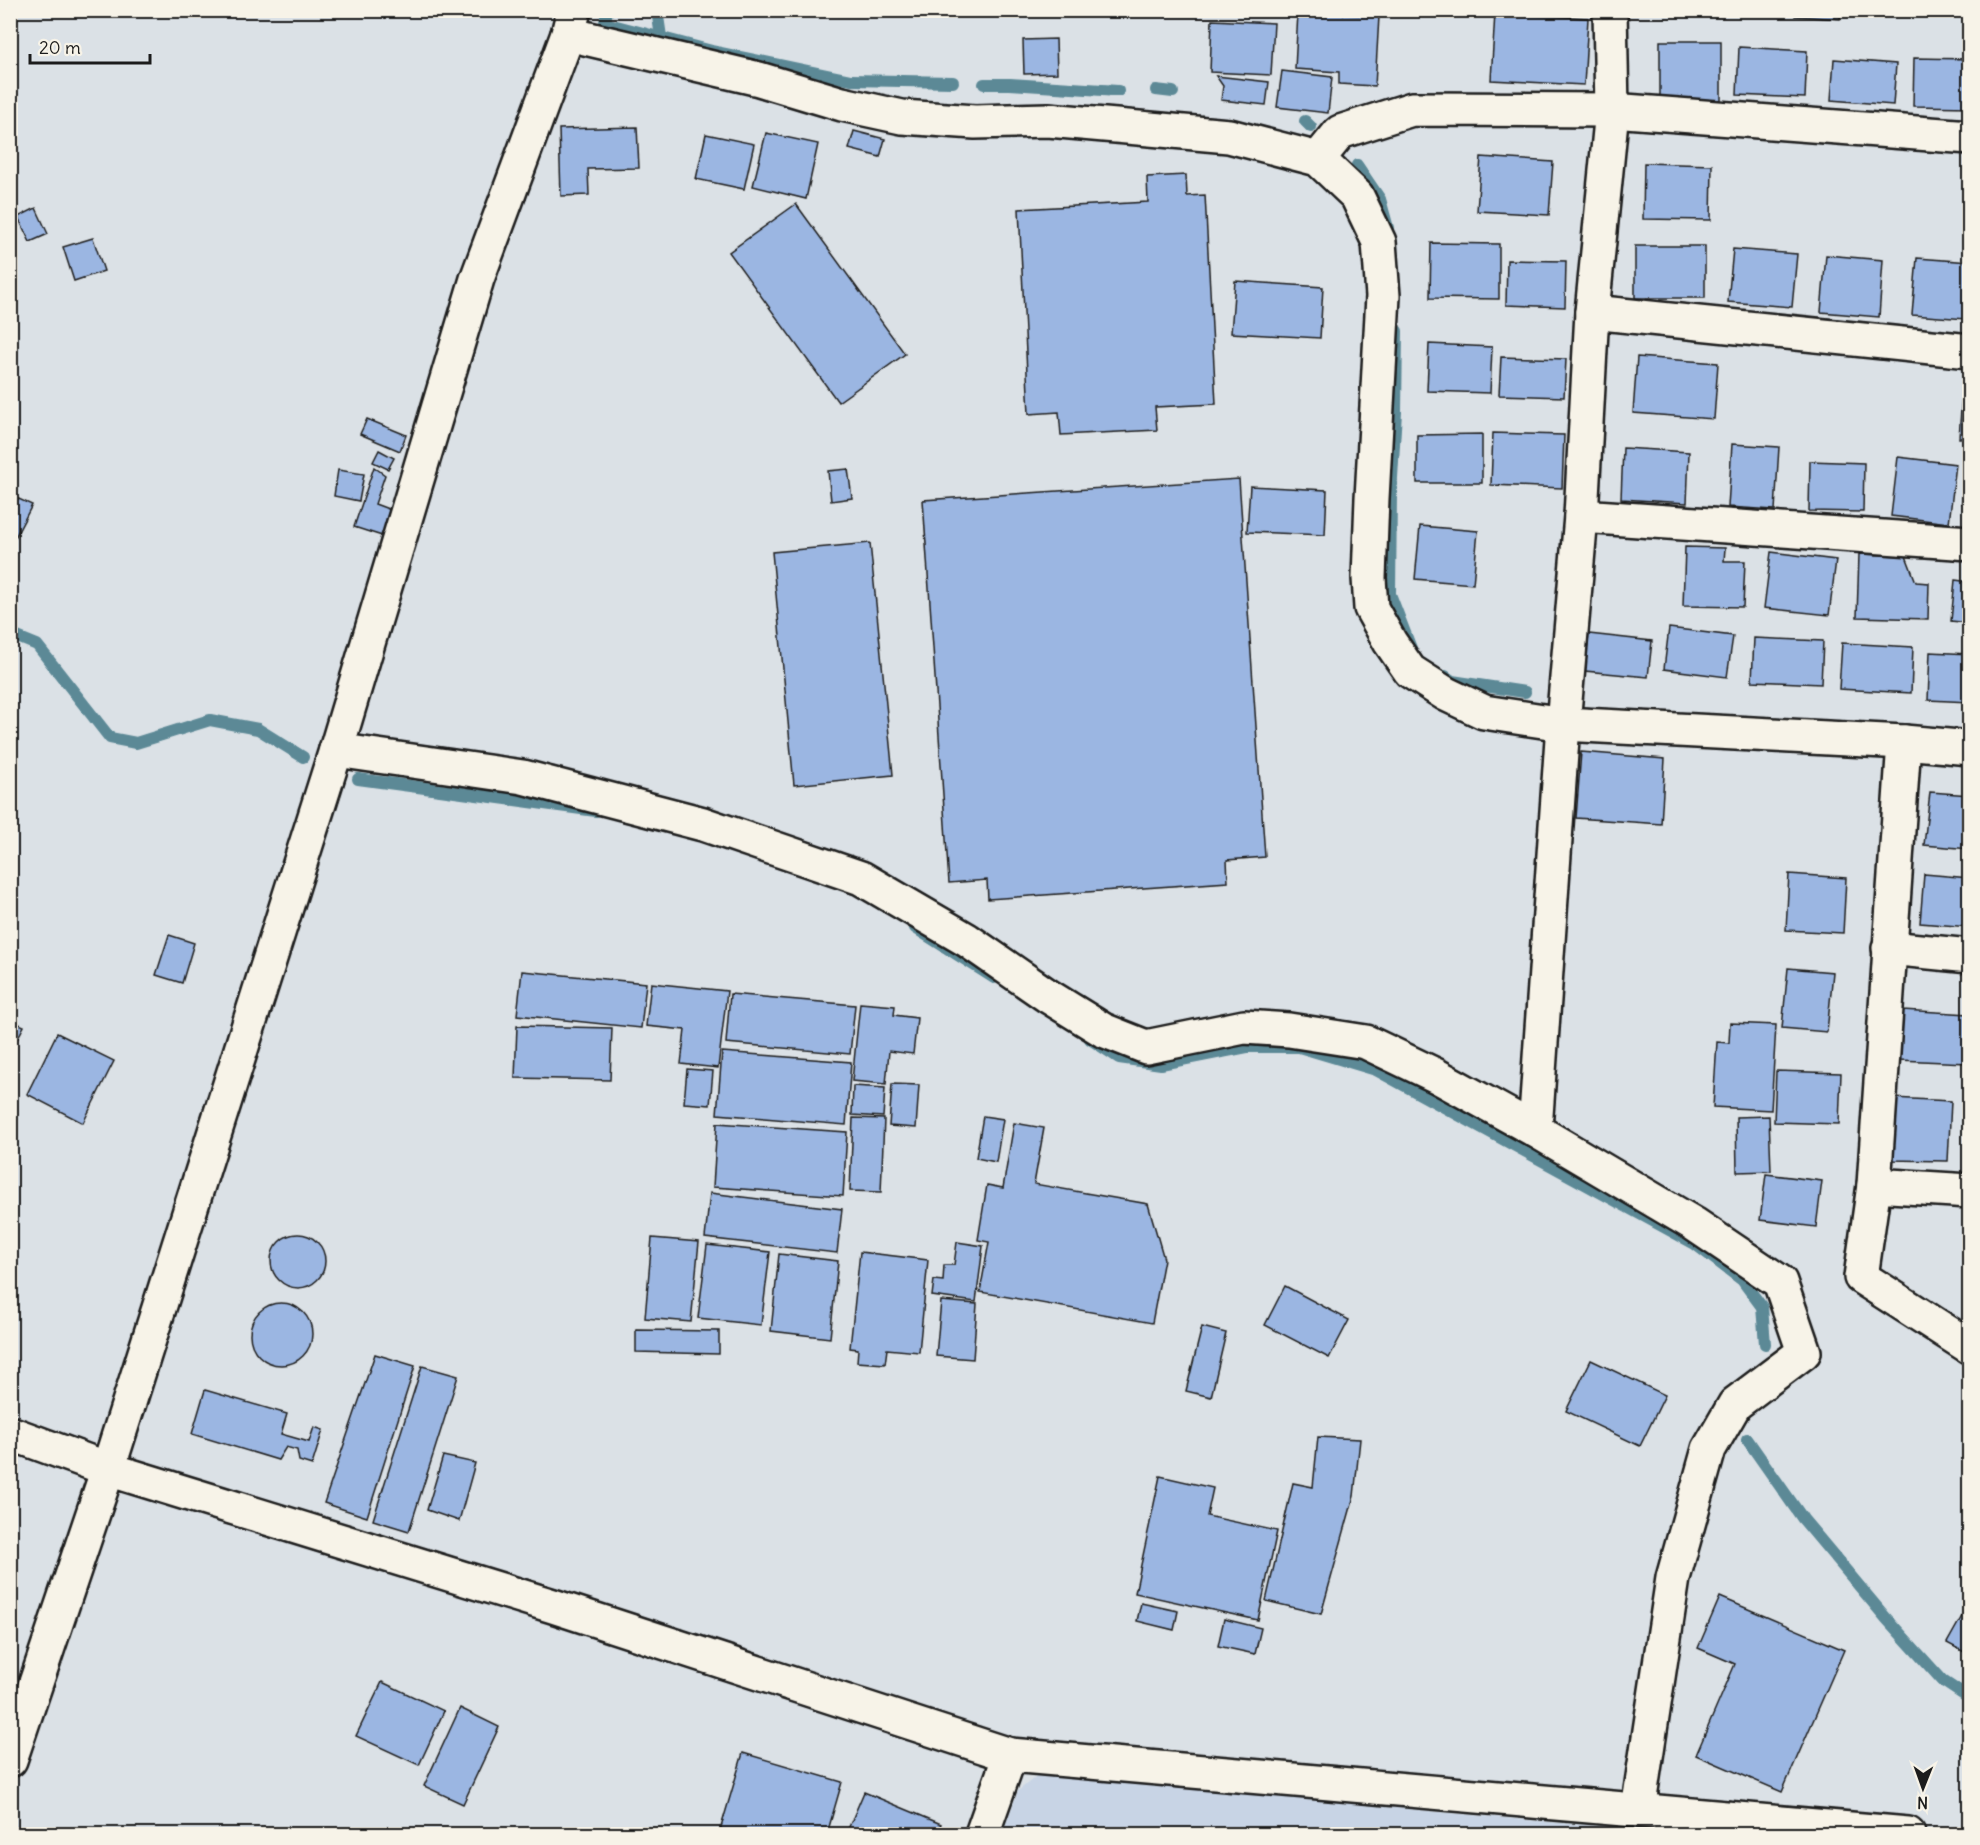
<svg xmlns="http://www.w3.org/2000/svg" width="1980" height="1845" viewBox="0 0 1980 1845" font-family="Delius,sans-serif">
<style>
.built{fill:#c8d4e5}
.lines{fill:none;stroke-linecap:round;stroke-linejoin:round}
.stream{stroke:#5c8996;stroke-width:12}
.building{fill:#9bb6e2;stroke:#1c1c1c;stroke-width:1.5}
.minor-casing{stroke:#1c1c1c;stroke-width:38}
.minor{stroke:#f7f3e8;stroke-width:33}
</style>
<rect width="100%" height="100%" fill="#dbe1e6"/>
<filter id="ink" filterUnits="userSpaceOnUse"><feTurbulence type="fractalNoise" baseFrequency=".0167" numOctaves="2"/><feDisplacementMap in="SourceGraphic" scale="12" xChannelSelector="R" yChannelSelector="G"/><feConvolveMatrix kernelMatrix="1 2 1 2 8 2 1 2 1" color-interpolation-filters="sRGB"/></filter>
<g filter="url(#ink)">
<path class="built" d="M1038,1775L1536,1821L1689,1834H1002L1018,1791Z"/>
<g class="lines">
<g class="stream">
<path d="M607,10L605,23L712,51L851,80L953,82"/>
<path d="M657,10L661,37"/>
<path d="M984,84H1010L1118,91"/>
<path d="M1156,90L1173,92"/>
<path d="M1305,121L1311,127"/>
<path d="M1357,165L1380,199L1388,228"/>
<path d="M1397,331L1396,412L1391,494L1390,594L1412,651"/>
<path d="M10,634L37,645L110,738L136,743L210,720L258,729L303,757"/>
<path d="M1445,676L1452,681L1525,692"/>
<path d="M358,779L596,811"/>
<path d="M915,928L994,978"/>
<path d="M1090,1039L1119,1058L1161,1064L1247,1047H1299L1376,1070L1695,1244L1742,1280L1762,1307L1765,1344"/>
<path d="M1747,1439L1803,1519L1886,1618L1943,1681L1970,1699"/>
</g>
</g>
<g class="building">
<path d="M1795,10H1841L1840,19L1795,16Z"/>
<path d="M1298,12L1379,16L1375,86L1339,84V72L1295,69Z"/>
<path d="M1495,13L1588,18L1584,85L1491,80Z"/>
<path d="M1212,20L1274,23L1271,75L1210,72Z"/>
<path d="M1056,39L1057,73L1024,74L1023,40Z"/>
<path d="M1660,41H1721V100L1660,101Z"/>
<path d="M1739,47L1807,51L1805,98L1737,95Z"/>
<path d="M1914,58L1970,59V107L1913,106Z"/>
<path d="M1834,59L1896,64L1893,105L1831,100Z"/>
<path d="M1282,71L1332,77L1328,113L1277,107Z"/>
<path d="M1216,76L1269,82L1266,105L1221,100L1223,86Z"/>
<path d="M637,127L639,168L588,169L589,195L561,196L559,129Z"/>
<path d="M854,131L885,139L880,157L849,149Z"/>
<path d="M766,133L818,144L806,199L753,186Z"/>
<path d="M706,134L754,144L744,189L696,179Z"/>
<path d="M1481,157L1553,162L1549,215L1477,211Z"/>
<path d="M1644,163L1712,165L1711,220L1643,219Z"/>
<path d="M1186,175L1187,196L1205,195L1216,404L1155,407L1157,430L1061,435L1059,412L1029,414L1019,209L1148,202L1147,177Z"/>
<path d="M796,204L905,354L838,402L729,252Z"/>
<path d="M36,208L48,234L30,242L18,217Z"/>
<path d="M93,238L104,271L74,281L63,247Z"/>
<path d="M1431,243L1499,244V299L1430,298Z"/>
<rect x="1635" y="246" width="70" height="52"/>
<path d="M1733,249L1797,254L1792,307L1728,302Z"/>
<path d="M1826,255L1883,260L1879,317L1821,312Z"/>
<path d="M1917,258L1970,262L1967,319L1912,315Z"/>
<path d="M1507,260L1566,261L1565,307L1506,305Z"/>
<path d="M1235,281L1323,287L1320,338L1231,333Z"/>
<path d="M1429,344L1492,347L1490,393L1427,391Z"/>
<path d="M1501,357L1566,359L1564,397L1499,395Z"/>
<path d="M1637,357L1718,363L1714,419L1633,413Z"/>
<path d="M1963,381L1970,382V438H1959Z"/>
<path d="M367,419L406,435L400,451L360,434Z"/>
<path d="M1493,433L1564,435L1562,488L1491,485Z"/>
<path d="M1482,434V483H1417V435Z"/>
<path d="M1732,444L1779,447L1775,510L1728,507Z"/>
<path d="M1623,448L1689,452L1687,503L1621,499Z"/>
<path d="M379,450L394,458L388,469L373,462Z"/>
<path d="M1898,457L1956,464L1949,523L1891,516Z"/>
<path d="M1810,461L1864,463L1863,512L1809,511Z"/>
<path d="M374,467L385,475L375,504L391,510L382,536L354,527Z"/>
<path d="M848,469L852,498L831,501L828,471Z"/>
<path d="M1965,469H1970V503H1962Z"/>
<path d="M338,470L364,474L359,501L334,496Z"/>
<path d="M1239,479L1265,857L1227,860L1228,882L988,899L987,880L949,883L923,500Z"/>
<path d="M1250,486L1327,490L1325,535L1247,532Z"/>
<path d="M10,495L32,505L10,547Z"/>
<path d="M1420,526L1478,531L1473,584L1415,579Z"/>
<path d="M870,543L893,775L794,785L772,552Z"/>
<path d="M1685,547L1725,548L1724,561H1745L1743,607L1683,606Z"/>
<path d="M1771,552L1836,560L1829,615L1764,608Z"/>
<path d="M1859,554L1906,556L1916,582L1929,583L1928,619L1857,617Z"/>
<path d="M1955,580L1970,582V623L1951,621Z"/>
<path d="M1669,628L1733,636L1727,677L1664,669Z"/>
<path d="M1589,634L1652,641L1648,677L1585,671Z"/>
<path d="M1754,638L1823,641L1821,684L1752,681Z"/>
<path d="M1842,643L1913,647L1911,693L1839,689Z"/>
<path d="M1930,652L1970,654V702L1928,700Z"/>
<path d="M1581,752L1665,759L1661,824L1576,818Z"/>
<path d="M1930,792L1970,795V849L1924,845Z"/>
<path d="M1789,874L1846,878L1843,933L1786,930Z"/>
<path d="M1924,874L1970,878V927L1920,923Z"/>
<path d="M169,935L194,943L182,983L156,975Z"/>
<path d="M1788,968L1833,972L1827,1032L1782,1028Z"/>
<path d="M522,971L646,983L641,1028L517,1015Z"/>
<path d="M651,983L727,991L718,1068L681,1064L685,1030L646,1026Z"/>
<path d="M730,994L855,1005L850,1054L726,1043Z"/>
<path d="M860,1003L895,1006L894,1015L917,1018L913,1054L889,1051L886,1084L852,1081Z"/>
<path d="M1902,1010L1969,1014L1967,1063L1899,1060Z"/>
<path d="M10,1020L24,1026L10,1053Z"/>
<path d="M1730,1023L1776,1025L1771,1110L1713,1107L1717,1042L1729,1043Z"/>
<path d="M517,1026L612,1028L610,1080L515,1078Z"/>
<path d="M57,1033L114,1061L83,1123L27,1094Z"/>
<path d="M722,1052L851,1062L846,1125L717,1114Z"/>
<path d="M687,1069L713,1071L710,1105L684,1103Z"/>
<path d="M1776,1071L1841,1073L1839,1124L1774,1122Z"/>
<path d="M892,1084L919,1085L916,1128L889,1126Z"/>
<path d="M853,1086L885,1088L883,1117L852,1115Z"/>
<path d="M1892,1098L1951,1101L1948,1161L1890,1160Z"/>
<path d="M983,1116L1003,1119L996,1162L976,1158Z"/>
<path d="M1769,1116L1771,1171L1737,1172L1736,1117Z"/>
<path d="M853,1118L884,1119L881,1192L850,1191Z"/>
<path d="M717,1123L847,1132L843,1196L713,1187Z"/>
<path d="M1014,1123L1044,1128L1034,1184L1148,1204L1164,1259L1152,1323L980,1292L989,1242L978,1240L987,1185L1003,1188Z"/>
<path d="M1766,1174L1822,1181L1816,1227L1760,1220Z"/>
<path d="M710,1193L842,1209L837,1253L705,1238Z"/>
<circle cx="298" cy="1261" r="27"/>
<path d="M652,1238L699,1242L691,1322L645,1318Z"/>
<path d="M957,1242L983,1246L976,1302L932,1296L934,1280L943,1281L944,1265H954Z"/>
<path d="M707,1245L770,1252L761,1325L698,1318Z"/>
<path d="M860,1252L928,1260L919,1352L887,1349L885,1364L857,1362L858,1349L850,1348Z"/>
<path d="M779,1254L838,1261L830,1338L771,1331Z"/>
<path d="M1285,1286L1349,1320L1329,1358L1265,1325Z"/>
<path d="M941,1301L977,1304L973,1359L936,1356Z"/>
<circle cx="281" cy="1334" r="31"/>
<path d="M1202,1327L1226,1333L1211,1397L1186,1391Z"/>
<path d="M636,1330L719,1331V1354L636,1352Z"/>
<path d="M375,1354L415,1366L367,1517L324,1503Z"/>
<path d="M1591,1360L1665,1395L1640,1446L1566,1411Z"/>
<path d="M422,1366L458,1376L409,1531L373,1520Z"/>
<path d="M205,1390L287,1414L281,1434L309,1442L314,1427L323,1430L312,1465L299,1461L297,1450L286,1447L278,1460L192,1434Z"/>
<path d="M1318,1437L1360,1439L1354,1496L1321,1614L1266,1601L1293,1483L1313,1487Z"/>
<path d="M443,1456L475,1463L459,1521L427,1510Z"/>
<path d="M1160,1476L1213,1488L1207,1516L1277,1531L1258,1620L1135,1593Z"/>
<path d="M1720,1597L1844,1650L1782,1792L1696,1755L1735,1664L1698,1648Z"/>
<path d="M1970,1602V1655L1947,1643Z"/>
<path d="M1141,1603L1178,1611L1174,1630L1137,1621Z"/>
<path d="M1224,1619L1261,1628L1255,1654L1218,1646Z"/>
<path d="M382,1682L444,1711L419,1765L356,1736Z"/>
<path d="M460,1708L499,1727L463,1804L424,1786Z"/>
<path d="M743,1753L842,1782L827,1834H719Z"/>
<path d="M864,1792L941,1824L936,1834H846Z"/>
</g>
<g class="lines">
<g class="minor-casing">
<g id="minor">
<path d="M1610,10L1612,110L1592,312L1581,516L1563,724L1535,1130L1694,1224L1780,1282L1804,1352L1735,1404L1709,1449L1673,1578L1638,1810"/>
<path d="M568,34L759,79L842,104L902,117L975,122L1048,120L1229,136L1318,159L1357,196L1379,242L1383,296L1372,498L1369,578L1371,608L1390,642L1410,671L1446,694L1484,712L1563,724L1904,742L1970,748"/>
<path d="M1318,159L1340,132L1412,109L1612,110L1970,137"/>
<path d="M1592,312L1970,351"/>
<path d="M1581,516L1970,543"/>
<path d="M1904,742L1874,1185L1861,1277L1970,1347"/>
<path d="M336,750L523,777L703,824L861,878L967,940L1048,996L1103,1030L1146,1047L1244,1027L1289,1030L1366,1042L1437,1076L1535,1130"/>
<path d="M1889,948L1970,956"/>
<path d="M1874,1185L1970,1191"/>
<path d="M10,1433L108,1469L553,1606L1010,1755L1908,1834"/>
<path d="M10,1760L108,1469L336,750L477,279L568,34L574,10"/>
<path d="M982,1834L1010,1755"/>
</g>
</g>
<use href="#minor" class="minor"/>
</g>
</g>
<rect width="1980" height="1845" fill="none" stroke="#f7f3e8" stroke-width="36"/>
<rect x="18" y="18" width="1944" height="1809" fill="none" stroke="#1c1c1c" stroke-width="2" filter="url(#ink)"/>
<g transform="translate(1923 1788) rotate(181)" stroke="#f7f3e8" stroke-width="4.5" paint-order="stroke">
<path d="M0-4.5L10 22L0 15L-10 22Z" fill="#1c1c1c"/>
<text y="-9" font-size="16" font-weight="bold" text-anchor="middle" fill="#1c1c1c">N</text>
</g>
<path d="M30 54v9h120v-9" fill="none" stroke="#1c1c1c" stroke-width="3"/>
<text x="39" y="54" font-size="18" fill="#1c1c1c" stroke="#f7f3e8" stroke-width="4.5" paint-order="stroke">20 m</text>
</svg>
